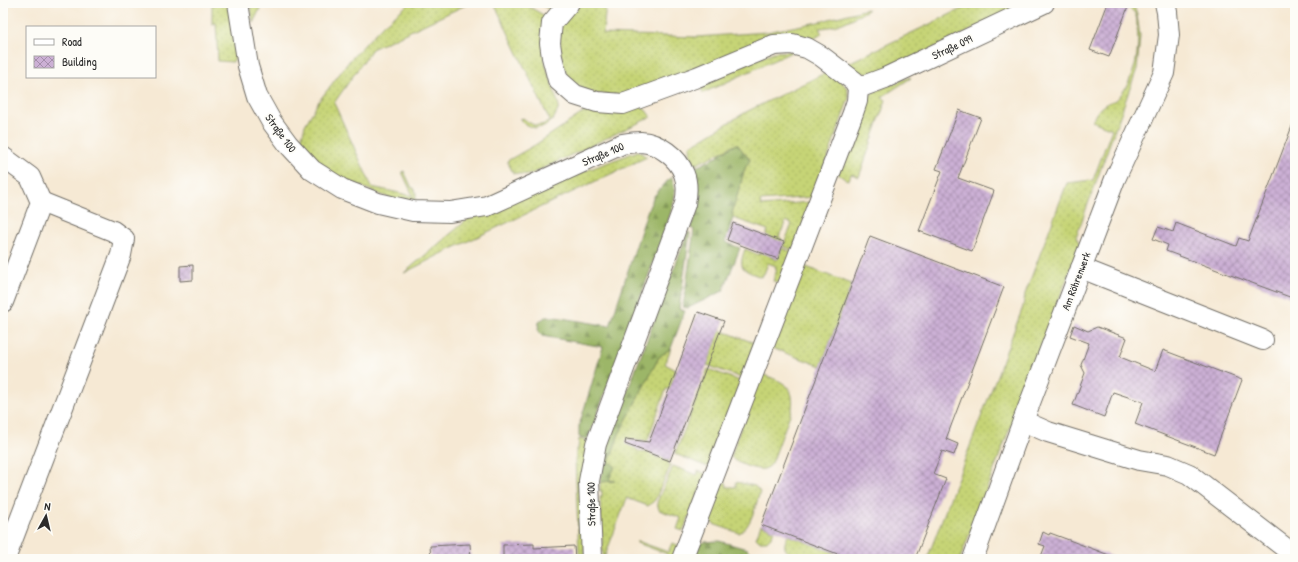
<svg xmlns="http://www.w3.org/2000/svg" width="1298" height="562" viewBox="0 0 1298 562" font-family="'Patrick Hand',sans-serif">
<style>
.grass{fill:url(#grass-dots);stroke:#788050}
.forest{fill:url(#forest-firs);stroke:#647049}
.building{fill:url(#building-cross-hatch)}
.lines{fill:none;stroke-linecap:round;stroke-linejoin:round}
.minor-casing{stroke:#726e66;stroke-width:22}
.minor{stroke:#fff;stroke-width:20}
.labels{text-anchor:middle;dominant-baseline:central;stroke-width:3.5;stroke-linejoin:round;paint-order:stroke}
.street-label{font-size:11px;fill:#2b2b2b;stroke:#fdfcf7}
</style>
<defs>
<pattern id="grass-dots" width="8" height="8" patternUnits="userSpaceOnUse"><rect width="8" height="8" fill="#c6d476"/><path d="M2 2h.1M6 6h.1" fill="none" stroke="#aab666" stroke-width="1.8" stroke-linecap="round"/></pattern>
<pattern id="forest-firs" width="22" height="20" patternUnits="userSpaceOnUse"><rect width="22" height="20" fill="#9cb667"/><path d="M5 1l3.5 6h-7zM16 11l3.5 6h-7z" fill="#7f9455"/></pattern>
<pattern id="building-cross-hatch" width="8" height="8" patternUnits="userSpaceOnUse"><rect width="8" height="8" fill="#ccb0d5"/><path d="M0 0l8 8M0 8l8-8" fill="none" stroke="#a68fad"/></pattern>
</defs>
<rect width="100%" height="100%" fill="#fdfcf7"/>
<filter id="ink" filterUnits="userSpaceOnUse"><feTurbulence type="fractalNoise" baseFrequency=".025" numOctaves="2"/><feDisplacementMap in="SourceGraphic" scale="8" xChannelSelector="R" yChannelSelector="G"/><feConvolveMatrix kernelMatrix="1 2 1 2 8 2 1 2 1" color-interpolation-filters="sRGB"/></filter>
<filter id="wash" filterUnits="userSpaceOnUse"><feTurbulence type="fractalNoise" baseFrequency=".012" numOctaves="4" result="noise"/><feDisplacementMap in="SourceGraphic" scale="16" xChannelSelector="R" yChannelSelector="G"/><feGaussianBlur stdDeviation="0.9" result="paint"/><feColorMatrix in="noise" values="0 0 0 0 0 0 0 0 0 0 0 0 0 0 0 0 0 1.4 0 .05"/><feComposite in="paint" operator="in"/></filter>
<g filter="url(#wash)">
<rect width="100%" height="100%" fill="#f6e9d4"/>
<g class="grass">
<path d="M212,3H229L236,55L233,62L218,61L216,23L212,24Z"/>
<path d="M250,3H263L253,23Z"/>
<path d="M410,3H470L372,49L334,103L372,187L413,196L402,172L404,171L412,188H414L416,192V200L403,201L394,200L331,174L305,152L301,141L305,125L319,101L350,60L383,25Z"/>
<path d="M494,3H523L545,16L544,59L559,106L558,110L553,120L544,127L535,128L529,126L524,124L520,119L523,118C533,126 538,128 550,121Z"/>
<path d="M537,3H563L555,12Z"/>
<path d="M578,3L606,4L603,34L696,37L767,32L818,22L867,9L868,10C852,19 837,28 819,28L822,34L810,41L800,35H796L628,95L592,94L568,80L556,37L558,31Z"/>
<path d="M974,3H1029L889,69C867,74 863,77 844,65Z"/>
<path d="M1124,3H1133L1137,15L1140,36L1137,69L1076,237L1080,244L960,559H927L1023,307L1025,294L1067,183L1093,180L1112,129L1092,121C1096,113 1099,107 1108,103C1112,101 1116,101 1119,97C1135,78 1140,51 1137,27C1137,22 1137,16 1134,12C1131,9 1127,7 1123,6Z"/>
<path d="M794,51L703,93L699,83L774,52Z"/>
<path d="M825,73L835,75L847,88L849,98L814,197L760,201L761,206L811,202L793,250L783,246L792,224L786,221L779,237L782,239L779,247L775,246L771,257L777,260L782,248L792,252L780,283L773,281L777,269L775,268L776,266L768,263L764,274L761,277C744,270 737,270 745,249L759,255L768,230L733,218L732,213L745,168L750,160L737,144L693,166L691,161L690,146L746,112Z"/>
<path d="M910,77L911,78L882,97L886,100L859,177L851,174L849,180L845,179L838,174L864,102L873,92Z"/>
<path d="M642,105L651,117L529,175L513,173L507,161L535,145L587,110Z"/>
<path d="M638,151L647,157L443,253L404,273L468,219L585,171Z"/>
<path d="M801,265L852,284L821,366L769,347Z"/>
<path d="M720,330L757,344L744,379L707,365Z"/>
<path d="M671,348L665,364L676,370L674,377L670,389H666L647,442L640,439L636,450L644,453L645,451L656,455L655,457L659,458V456L664,458V460L667,461L669,460L668,464L671,465L655,500L648,506L627,498L605,556H603L600,497H602V491H600V482L613,481L609,480V462L619,434L659,357Z"/>
<path d="M708,369L743,382L708,467L675,454Z"/>
<path d="M759,373C779,381 796,383 792,409L772,463C770,466 768,468 764,469C757,471 735,463 731,457Z"/>
<path d="M579,439L588,441L584,554H579L575,458H576V449H578Z"/>
<path d="M673,466L697,475L698,471L706,474L683,531L677,529L681,518L659,510L657,502Z"/>
<path d="M726,482L727,487H736V482L755,486L760,492C756,504 751,528 739,533L713,524L708,519L720,484Z"/>
<path d="M761,525L774,530L772,536L767,541H759L756,538Z"/>
<path d="M788,535L851,559C837,559 794,562 786,550C783,545 786,540 788,535Z"/>
<path d="M637,541L668,552L672,543L678,545L676,559H666L667,554L637,543Z"/>
</g>
<g class="forest">
<path d="M737,144L750,160L745,168L732,213L733,218L725,242L740,248L723,291L688,308L683,307L694,230L691,228C699,206 702,191 694,168L719,156V154Z"/>
<path d="M671,177C680,195 671,208 667,225L588,439L579,437V426L603,347L542,336C537,332 538,328 539,322L545,317H555L610,326L647,212L654,196Z"/>
<path d="M688,232L690,233L679,309L685,311L671,348L659,357L619,434L609,462L615,466L609,480L615,481L600,482L607,445Z"/>
<path d="M719,541L747,549C750,552 753,555 752,559H689L694,546L705,542Z"/>
</g>
<g id="blocks">
<g class="building">
<path d="M1108,3H1116L1128,7L1109,57L1090,50Z"/>
<path d="M959,110L981,118L958,178L994,191L972,251L919,231L942,171L936,169Z"/>
<path d="M1294,121L1295,299L1166,251L1168,245L1153,239L1158,227L1173,232L1176,223L1236,246L1239,238L1248,241Z"/>
<path d="M733,223L784,242L778,259L727,240Z"/>
<path d="M870,236L1004,287L946,439L958,444L954,455L942,451L933,474L946,479L915,559H851L761,525Z"/>
<path d="M193,265V280L180,281V266Z"/>
<path d="M698,312L724,321L670,461L625,444L626,439L649,442L674,377Z"/>
<path d="M1074,325L1088,331L1097,327L1127,338L1120,357L1155,371L1163,350L1242,380L1214,454L1135,424L1143,402L1113,392L1104,417L1073,405L1085,373L1081,365L1089,343L1070,336Z"/>
<path d="M1043,532L1049,535L1050,533L1069,540L1117,558L1116,559H1040L1045,546L1039,544Z"/>
<path d="M470,544L471,559H431L430,546Z"/>
<path d="M534,544V548L574,546L575,559H503V545Z"/>
</g>
</g>
</g>
<g filter="url(#ink)">
<use href="#blocks" fill-opacity="0" stroke="#726e66" stroke-width="1"/>
<g class="lines">
<g class="minor-casing">
<g id="minor">
<path d="M238,3L248,66L257,96L271,121L288,144L312,170L342,189L378,203L413,211L450,212L487,206L622,144C628,143 635,142 641,142C658,143 678,157 684,174C688,184 687,194 685,204L596,444L589,481L592,559"/>
<path d="M569,3L552,23L550,43L552,57L558,80L575,95L597,102L623,104L697,77L774,45L792,44L807,48L821,56L854,81L858,88L857,101L853,113L682,559"/>
<path d="M858,88L885,78L1044,3"/>
<path d="M3,157L30,177L41,202L3,302"/>
<path d="M1081,268L1263,340"/>
<path d="M1023,421L1048,432L1139,460L1168,465L1189,474L1284,547L1295,558"/>
<path d="M5,559L121,255L124,239L113,231L41,202"/>
<path d="M973,559L1023,421L1115,179L1164,73L1169,35L1167,12L1165,3"/>
</g>
</g>
<use href="#minor" class="minor"/>
</g>
</g>
<g class="labels">
<g class="street-label">
<text transform="translate(952 47) rotate(-25)">Straße 099</text>
<text transform="translate(281 133) rotate(54)">Straße 100</text>
<text transform="translate(603 154) rotate(-23)">Straße 100</text>
<text transform="translate(1076 281) rotate(-69)">Am Röhrenwerk</text>
<text transform="translate(591 504) rotate(-91)">Straße 100</text>
</g>
</g>
<rect width="1298" height="562" fill="none" stroke="#fdfcf7" stroke-width="16"/>
<rect x="26" y="26" width="130" height="52" fill="#fdfcf7" stroke="#a9a8a5"/>
<rect x="34" y="39" width="20" height="6" fill="#ffffff" stroke="#a9a8a5"/>
<text x="62" y="46" font-size="12" fill="#2b2b2b">Road</text>
<rect x="34" y="56" width="20" height="12" fill="url(#building-cross-hatch)" stroke="#a9a8a5"/>
<text x="62" y="66" font-size="12" fill="#2b2b2b">Building</text>
<g transform="translate(46 516) rotate(8)" stroke="#fdfcf7" stroke-width="3" paint-order="stroke">
<path d="M0-3L7 15L0 10L-7 15Z" fill="#2b2b2b"/>
<text y="-6" font-size="11" font-weight="bold" text-anchor="middle" fill="#2b2b2b">N</text>
</g>
</svg>
